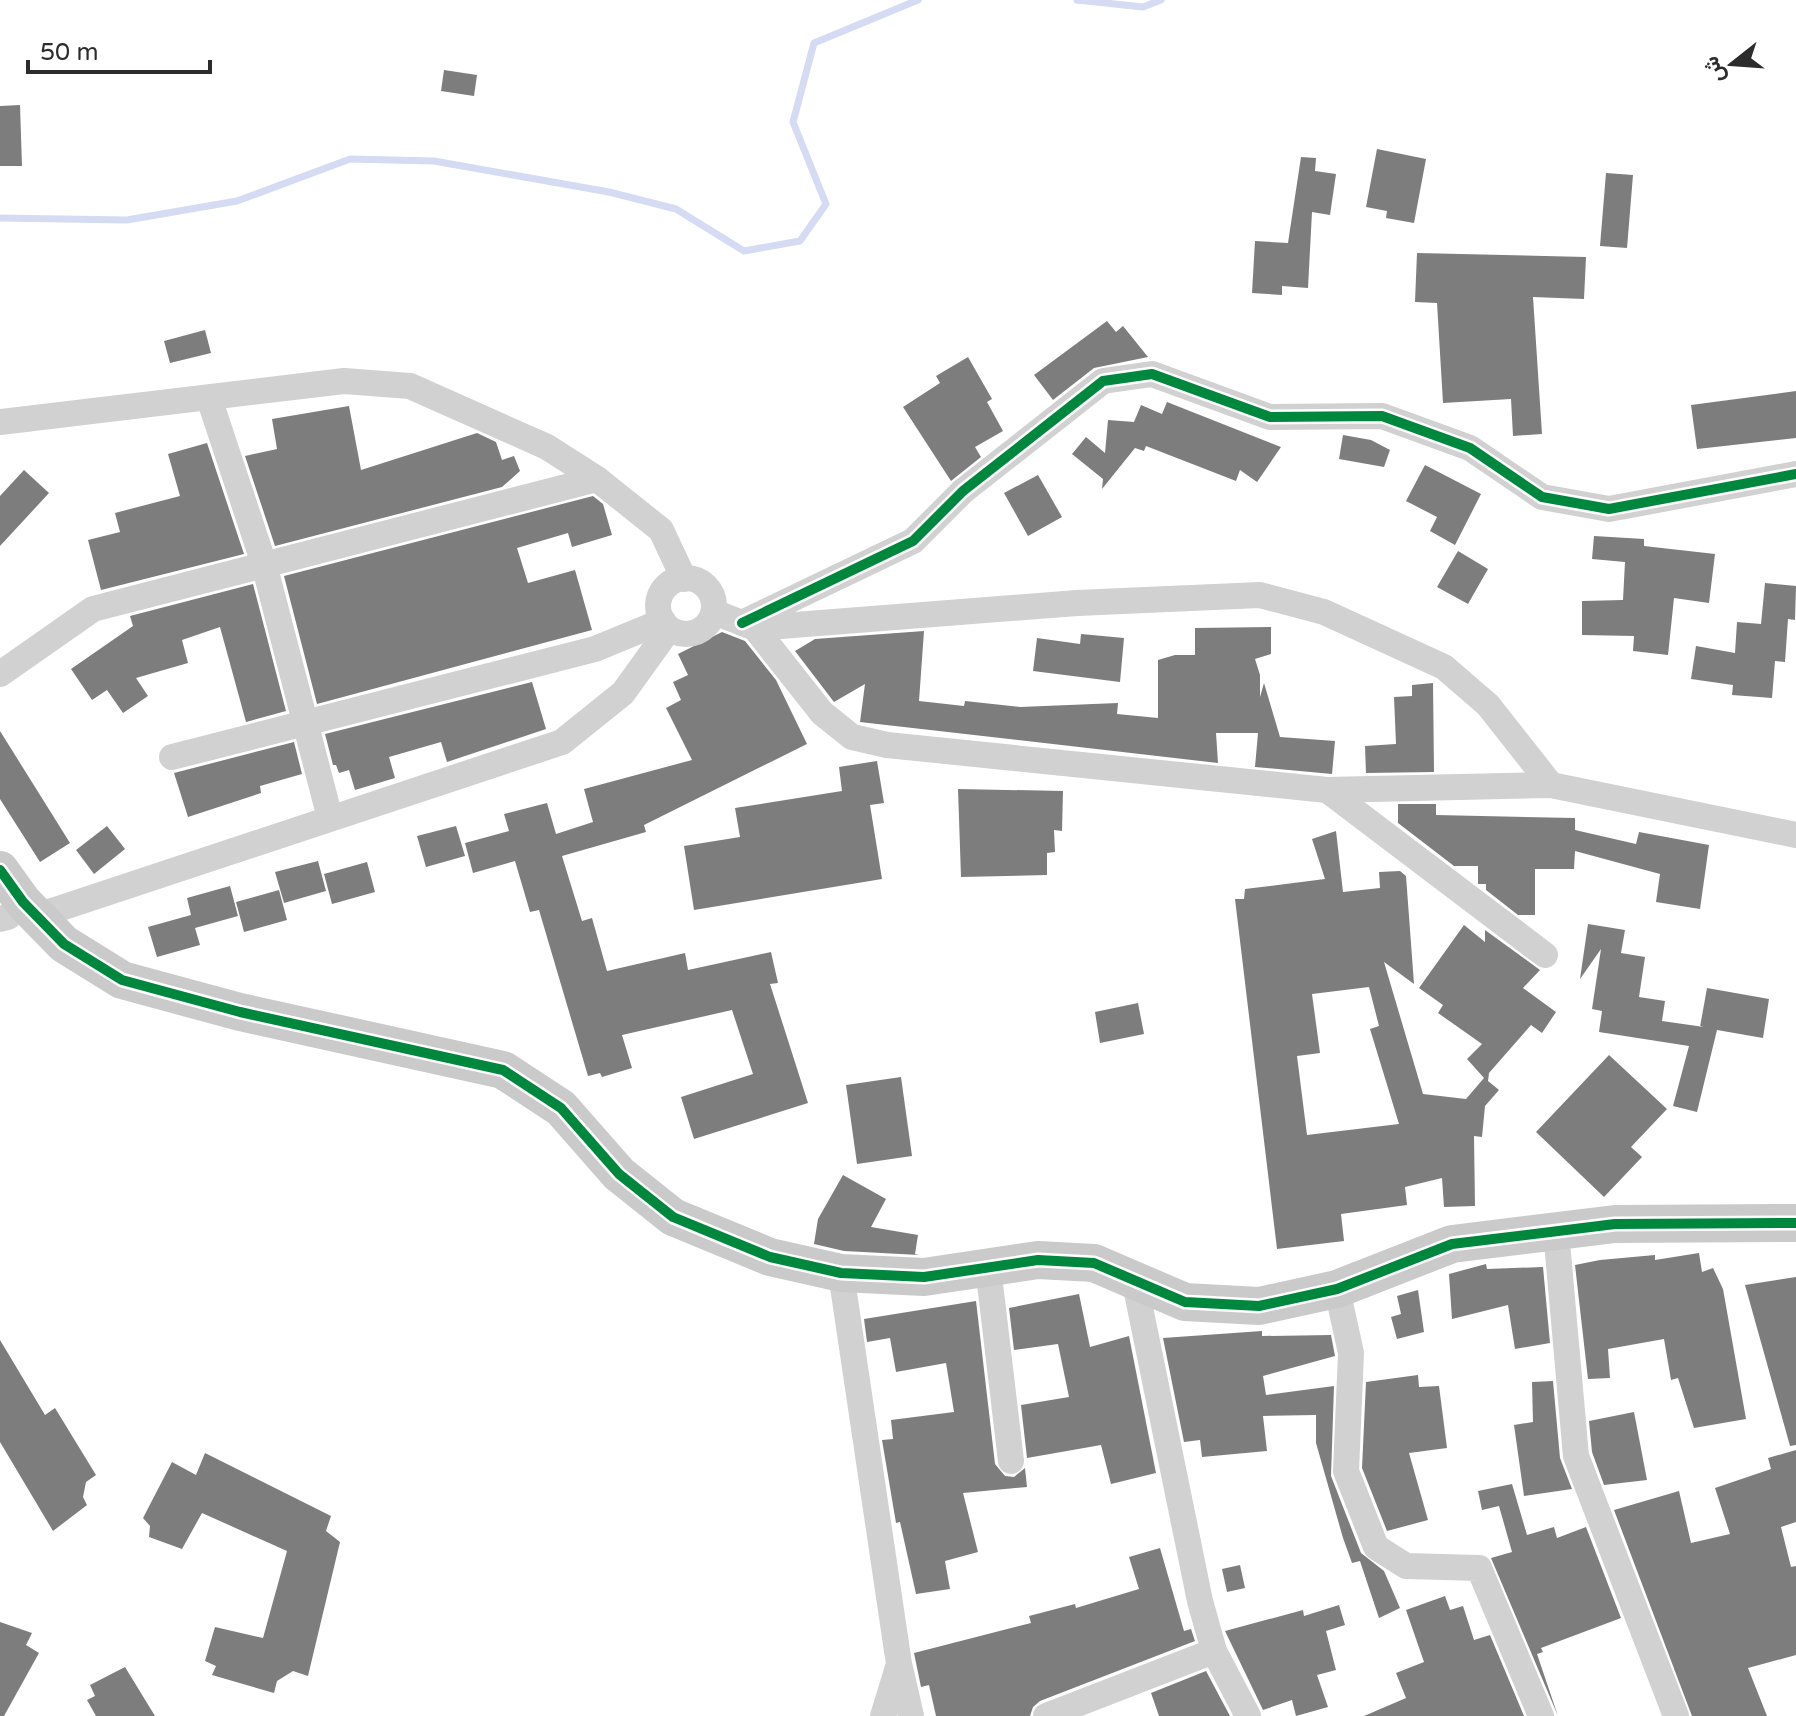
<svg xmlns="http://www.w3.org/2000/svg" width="1796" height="1716" viewBox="0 0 1796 1716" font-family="'Varela Round',Vazirmatn,sans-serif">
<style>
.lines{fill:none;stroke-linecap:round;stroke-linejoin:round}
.stream{stroke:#d4dbf2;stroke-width:7}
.building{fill:#7d7d7d;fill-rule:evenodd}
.street{stroke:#d1d1d1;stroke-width:26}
.secondary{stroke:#cacaca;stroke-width:38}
.cycleway-casing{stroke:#fff;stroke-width:15}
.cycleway{stroke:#00873e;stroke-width:10}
</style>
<rect width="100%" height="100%" fill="#fff"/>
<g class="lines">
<g class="stream">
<path d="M1077,0L1143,7L1161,0"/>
<path d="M0,218L127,220L237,201L350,159L434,161L609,192L676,209L744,251L800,241L826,204L793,122L814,43L918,0"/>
</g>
</g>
<g class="building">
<path d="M444,70L477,75L474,96L441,91Z"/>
<path d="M20,105L22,166H0V106Z"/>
<path d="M1377,149L1426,159L1414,223L1386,218L1387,211L1366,207Z"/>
<path d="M1301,157L1316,158L1315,171L1336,174L1330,215L1312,212L1308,288L1282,286V295L1252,293L1255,241L1288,243Z"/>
<path d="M1606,173L1633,175L1627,248L1600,246Z"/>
<path d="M1417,253L1586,257L1584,299L1533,297L1542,434L1513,436L1511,399L1443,403L1437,303L1415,302Z"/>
<path d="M1107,321L1116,332L1123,326L1148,357L1094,368L1053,400L1034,375Z"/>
<path d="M205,330L211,353L170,363L164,341Z"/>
<path d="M968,357L992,399L987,402L1003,431L975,447L981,457L951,481L903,407L940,383L936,376Z"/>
<path d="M1796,391V438L1697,449L1691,405Z"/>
<path d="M1167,402L1281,447L1257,482L1240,470L1236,481L1146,446L1144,451L1135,448L1102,489L1103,479L1072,454L1086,437L1105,453L1108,420L1134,422L1141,405L1162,414Z"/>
<path d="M349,406L361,470L477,433L496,442L502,460L514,456L520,471L502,487L275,546L245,456L277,449L272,419Z"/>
<path d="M1343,435L1371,440L1390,450L1384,467L1339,459Z"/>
<path d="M207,443L244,554L101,590L88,540L120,532L115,513L180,496L168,454Z"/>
<path d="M1425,465L1481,494L1455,545L1430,531L1437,517L1406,501Z"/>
<path d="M24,470L49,493L0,546V496Z"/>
<path d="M1038,475L1062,517L1028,536L1004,493Z"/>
<path d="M593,496L603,504L612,535L572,547L568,533L517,548L528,583L575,570L592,630L317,704L284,576Z"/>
<path d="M1594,536L1644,539V546L1715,554L1709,603L1674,598L1668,655L1633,651L1634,636L1582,635V601L1623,600L1625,562L1592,559Z"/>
<path d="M1458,551L1488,569L1468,604L1437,587Z"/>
<path d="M1765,583L1796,586L1795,620L1788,619L1785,662L1775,661L1772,698L1732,695L1733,685L1691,679L1696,646L1735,653L1737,622L1761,624Z"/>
<path d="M253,584L286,711L246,722L220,627L182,640L188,663L136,678L148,696L123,713L107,690L92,700L71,669L133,626L130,616Z"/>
<path d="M1271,627V654L1255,659L1260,675V697L1264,683L1280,737L1335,741L1332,774L1255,767L1258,733H1216L1218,763L860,722L865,684L834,702L795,651L815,639L924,631L919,701L964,706L965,701L1020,707L1118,703L1117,714L1158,718V660L1175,655H1195V628Z"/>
<path d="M722,632L745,641L776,680L807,744L644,825L646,832L562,856L582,921L592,918L607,971L685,953L688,970L771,952L778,983L770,984L808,1103L694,1139L681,1097L753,1074L732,1010L622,1035L632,1068L602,1077L600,1073L588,1076L539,910L530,912L515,861L473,873L465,843L509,831L504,814L547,803L556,834L593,822L584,789L692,760L666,708L681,700L673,682L688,675L678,654Z"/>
<path d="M1081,634L1124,638L1120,682L1033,671L1037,638L1080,644Z"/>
<path d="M532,682L546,729L447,762L441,742L389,757L395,778L355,790L349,770L339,773L336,765H333L325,734Z"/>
<path d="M1433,683L1434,772L1366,773L1365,746L1396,744L1394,697L1412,696V685Z"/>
<path d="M0,731L70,843L40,862L0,799Z"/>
<path d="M294,742L302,774L260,786L261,793L188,817L174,773Z"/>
<path d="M877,761L884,803L870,805L882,879L694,910L684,846L740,837L735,808L842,791L839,767Z"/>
<path d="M958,789L1063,791L1062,831L1054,830L1055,852L1047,853V875L961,877Z"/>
<path d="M1398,804H1436V815L1575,818V830L1636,844L1639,832L1709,845L1700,909L1656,902L1660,874L1575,851L1574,869H1535V915H1518L1486,890V884H1478V866H1454L1398,823Z"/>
<path d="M107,826L125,849L94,874L76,850Z"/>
<path d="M456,826L465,856L426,867L417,836Z"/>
<path d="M1336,831L1343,892L1380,888L1379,872L1400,871L1406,876L1414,984L1384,962L1423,1094L1466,1099L1484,1078L1467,1059L1482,1044L1438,1013L1443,1005L1419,988L1464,925L1485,942V930L1540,970L1523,988L1556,1012L1542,1033L1531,1025L1489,1073L1488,1081L1499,1090L1485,1106L1482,1137L1474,1136L1475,1206L1444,1207L1442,1178L1405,1187L1407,1205L1341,1214L1344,1241L1277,1249L1235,899H1244L1245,889L1325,879L1312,839ZM1369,987L1379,1026L1370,1029L1399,1124L1307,1135L1297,1056L1320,1053L1312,994Z"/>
<path d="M318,861L326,891L284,903L275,872Z"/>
<path d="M367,862L375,892L332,904L324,874Z"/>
<path d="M230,886L238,916L195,928L200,945L157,957L148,927L191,915L187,898Z"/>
<path d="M279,890L287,920L244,932L236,902Z"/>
<path d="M1588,924L1625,930L1621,953L1645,957L1639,997L1665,1001L1662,1021L1704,1027H1700L1707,988L1769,999L1763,1038L1717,1030L1697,1112L1673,1106L1689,1046L1599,1032L1602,1011L1592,1009L1601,949L1580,979Z"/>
<path d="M1138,1003L1144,1034L1100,1043L1095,1012Z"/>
<path d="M1609,1055L1667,1109L1631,1147L1642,1157L1604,1197L1536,1132Z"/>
<path d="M901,1077L912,1156L857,1164L846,1085Z"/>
<path d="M843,1175L886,1199L871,1227L918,1235L915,1254L919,1255L844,1251L814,1244L818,1219Z"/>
<path d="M1699,1253L1702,1272L1713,1268L1723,1289L1746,1419L1694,1428L1678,1378L1671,1380L1664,1339L1608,1349L1610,1378L1588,1379L1575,1265L1600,1260L1655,1255V1260Z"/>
<path d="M1486,1264L1487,1269L1543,1267L1550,1343L1515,1349L1508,1305L1452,1319L1449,1274Z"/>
<path d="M1796,1277V1445L1790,1446L1745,1285Z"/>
<path d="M1418,1290L1424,1332L1397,1339L1391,1317L1401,1314L1397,1296Z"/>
<path d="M1079,1294L1090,1347L1129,1336L1156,1473L1111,1484L1101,1445L1027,1458L1021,1405L1069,1397L1058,1344L1014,1350L1009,1308Z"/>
<path d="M976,1301L995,1464L1005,1476L1014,1477L1025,1468L1027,1487L963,1493L978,1552L945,1561L950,1589L916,1594L900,1522L896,1523L882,1440L893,1439L891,1420L954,1412L946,1363L896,1372L890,1338L867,1342L864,1319Z"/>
<path d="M1262,1331V1336L1331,1335L1335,1356L1263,1376L1266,1395L1334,1386L1331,1476L1361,1553L1384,1571L1400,1608L1379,1618L1360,1561L1352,1563L1343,1538L1316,1443V1415L1263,1416L1267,1451L1202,1457L1200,1440L1184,1442L1163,1338Z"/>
<path d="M0,1340L45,1415L55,1408L96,1475L86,1482L83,1497L87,1505L53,1531L0,1442Z"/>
<path d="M1418,1375L1419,1387L1439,1386L1447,1448L1409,1453L1428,1520L1387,1531L1362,1468L1366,1382Z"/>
<path d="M1553,1381L1560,1458L1572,1489L1524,1496L1514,1425L1533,1422L1532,1382Z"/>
<path d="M1634,1412L1647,1480L1604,1485L1592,1452L1589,1421Z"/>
<path d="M1796,1450V1522L1781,1527L1791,1567L1796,1566V1655L1748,1668L1767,1716H1692L1614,1510L1679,1491L1691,1543L1730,1534L1715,1488L1771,1469L1768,1458Z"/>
<path d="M205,1453L331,1516L326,1531L340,1542L308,1676L293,1671L277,1681L274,1693L212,1675L216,1666L205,1661L215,1627L263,1638L287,1551L202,1513L182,1549L149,1537L150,1526L143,1518L172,1462L196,1475Z"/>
<path d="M1512,1484L1527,1535L1554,1527L1557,1538L1586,1527L1621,1618L1541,1648L1543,1652L1537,1654L1558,1716L1491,1558L1512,1552L1499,1506L1482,1510L1478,1491Z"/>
<path d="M1160,1548L1184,1631L1191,1629L1195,1641L1040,1701L1033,1707L1030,1716H936L929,1685L921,1687L914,1653L1031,1623L1029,1616L1075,1604L1076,1608L1139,1589L1129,1557Z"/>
<path d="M1240,1565L1245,1588L1227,1592L1222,1569Z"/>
<path d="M1445,1596L1450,1610L1463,1606L1474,1640L1490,1635L1524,1716H1364L1406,1698L1396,1673L1424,1662L1406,1610Z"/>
<path d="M1339,1605L1345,1625L1326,1631L1336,1670L1317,1675L1328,1707L1296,1716L1292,1700L1263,1710L1225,1631L1303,1610L1304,1616Z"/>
<path d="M0,1622L32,1633L26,1645L39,1653L4,1716H0Z"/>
<path d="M125,1667L155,1716H96L87,1700L95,1696L90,1685Z"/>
<path d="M1206,1671L1230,1716H1159L1151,1693Z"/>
</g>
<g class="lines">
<g class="street">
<path d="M209,398L264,564L330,818"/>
<path d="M0,422L344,381L410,386L547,447L597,479L661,530L684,579"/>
<circle cx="686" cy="606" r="28"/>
<path d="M714,612L755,628L822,713L852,737L887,745L1327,790L1551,785L1796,835"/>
<path d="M742,623L913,541L963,491L1103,381L1152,374L1270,417L1382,416L1470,448L1542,497L1609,509L1796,474"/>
<path d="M755,628L1077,603L1260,595L1324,612L1444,667L1488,705L1551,785"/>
<path d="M0,674L93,609L597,479"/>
<path d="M172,757L595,649L663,621"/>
<path d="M1327,790L1545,955"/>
<path d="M37,916L562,742L623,693L669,629"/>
<path d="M0,919L8,917L23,902"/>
<path d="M1556,1231L1576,1456L1676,1716"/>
<path d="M988,1267L1011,1461"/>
<path d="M841,1273L899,1664L883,1716"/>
<path d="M1135,1283L1200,1601L1214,1651L1248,1716"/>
<path d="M1337,1289L1351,1353L1346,1471L1376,1547L1406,1566L1479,1568L1541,1716"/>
<path d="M900,1668L911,1716"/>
<path d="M1046,1716L1214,1651"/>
</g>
<path class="secondary" d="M0,870L23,902L64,944L122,980L240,1012L503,1070L561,1108L619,1174L673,1217L770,1257L841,1273L924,1277L1038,1260L1094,1263L1185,1302L1259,1306L1337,1289L1452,1244L1615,1224L1796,1223"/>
<g class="cycleway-casing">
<g id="cycleway">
<path d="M742,623L913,541L963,491L1103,381L1152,374L1270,417L1382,416L1470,448L1542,497L1609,509L1796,474"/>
<path d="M0,870L23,902L64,944L122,980L240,1012L503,1070L561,1108L619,1174L673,1217L770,1257L841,1273L924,1277L1038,1260L1094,1263L1185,1302L1259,1306L1337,1289L1452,1244L1615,1224L1796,1223"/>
</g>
</g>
<use href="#cycleway" class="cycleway"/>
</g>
<g transform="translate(1732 64) rotate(253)" stroke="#ffffff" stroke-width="6" paint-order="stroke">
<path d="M0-6L14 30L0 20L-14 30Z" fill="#2c2c2c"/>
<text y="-12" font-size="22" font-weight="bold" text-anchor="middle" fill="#2c2c2c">ش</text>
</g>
<path d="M28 60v12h182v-12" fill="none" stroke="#2c2c2c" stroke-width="4"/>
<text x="40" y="60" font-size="24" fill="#2c2c2c" stroke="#ffffff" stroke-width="6" paint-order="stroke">50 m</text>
</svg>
